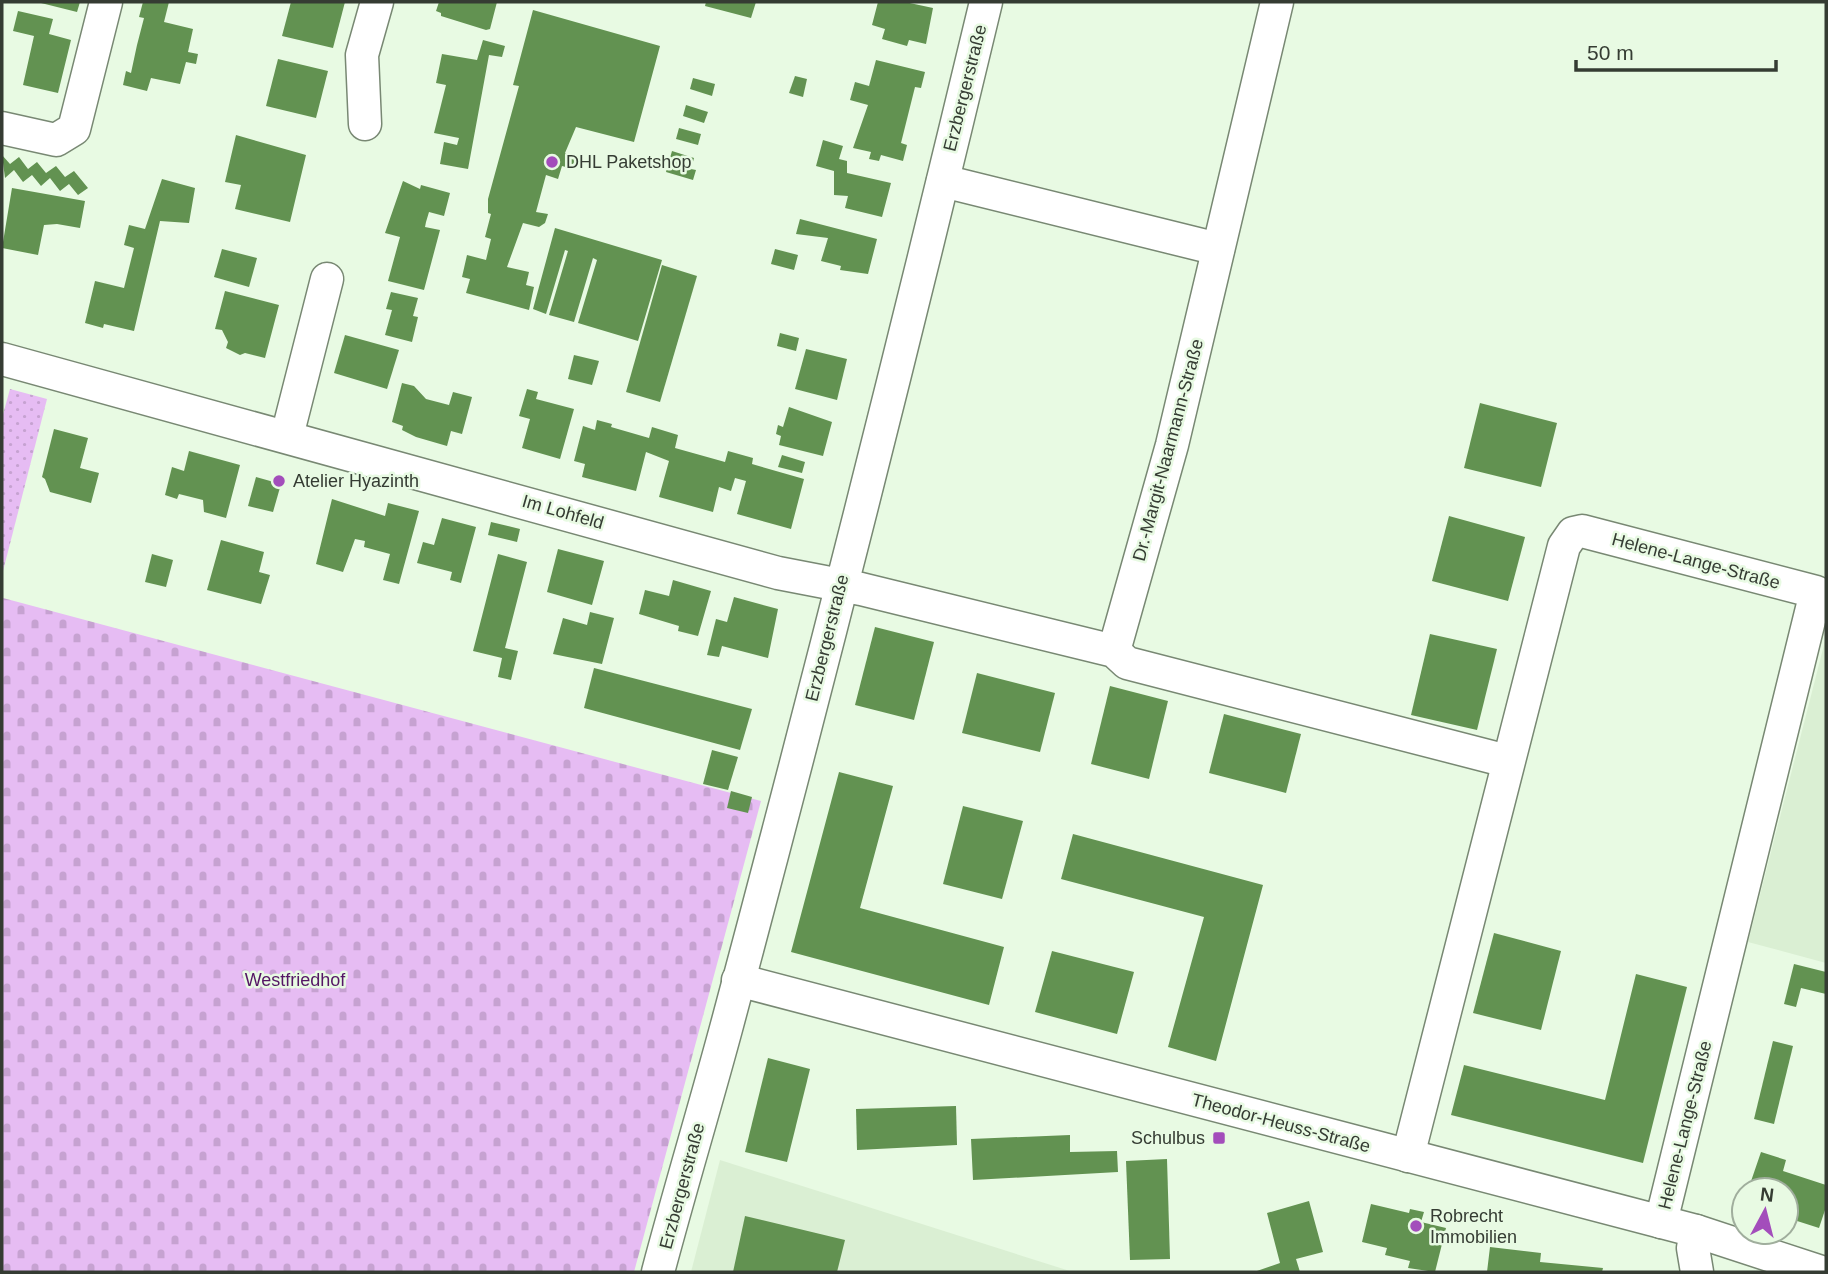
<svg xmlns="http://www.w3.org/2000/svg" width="1828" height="1274" viewBox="0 0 1828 1274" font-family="Arial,sans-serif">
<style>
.built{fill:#daefd3}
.grass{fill:url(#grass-dots)}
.cemetery{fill:url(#cemetery-stones)}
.building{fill:#629251}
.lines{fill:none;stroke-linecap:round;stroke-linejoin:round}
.minor-casing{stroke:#788873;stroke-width:35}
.minor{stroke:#fff;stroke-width:32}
.poi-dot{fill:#a34dbb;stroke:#e8fae3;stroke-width:2.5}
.labels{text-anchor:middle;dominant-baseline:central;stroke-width:5;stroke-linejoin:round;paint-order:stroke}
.street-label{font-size:18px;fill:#353c33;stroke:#e8fae3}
.poi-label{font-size:18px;fill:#353c33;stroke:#e8fae3;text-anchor:start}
.park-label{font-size:18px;fill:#551665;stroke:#e8fae3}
</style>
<defs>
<pattern id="grass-dots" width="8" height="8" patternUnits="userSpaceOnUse" patternTransform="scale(1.75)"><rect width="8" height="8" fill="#e6bcf3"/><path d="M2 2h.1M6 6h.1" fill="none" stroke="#c6a2d1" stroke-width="1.8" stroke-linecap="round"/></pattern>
<pattern id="cemetery-stones" width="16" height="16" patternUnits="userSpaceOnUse" patternTransform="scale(1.75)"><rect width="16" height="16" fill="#e6bcf3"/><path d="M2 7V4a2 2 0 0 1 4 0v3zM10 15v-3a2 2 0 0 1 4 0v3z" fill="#c6a2d1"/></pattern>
</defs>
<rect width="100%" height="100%" fill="#e8fae3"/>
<g class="built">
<path d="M1826,637V963L1748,942Z"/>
<path d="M720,1160L1073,1272H691Z"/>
</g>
<path class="grass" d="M10,389L47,399L2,575V418Z"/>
<path class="cemetery" d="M3,598L761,801L634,1272H2Z"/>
<g class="building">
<path d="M37,2H80L77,12Z"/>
<path d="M143,2H169L164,22L193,29L188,52L198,54L196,64L186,62L180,84L151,78L147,91L123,85L126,71L131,73L137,45L144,18L139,17Z"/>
<path d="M291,2H345L333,48L282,36Z"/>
<path d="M439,2H497L490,29L486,30L441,16V13L436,11Z"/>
<path d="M706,2H756L751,18L705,6Z"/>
<path d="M878,2H905L933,8L926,44L909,40L907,46L882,39L885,29L872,25Z"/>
<path d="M533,10L660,46L634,142L576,127L565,153L577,156L573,169L562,166L558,179L546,175L536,212L548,214L545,223L539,227L523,223L507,267L529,272L526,285L534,287L529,310L466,293L470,279L462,277L467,255L486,260L491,239L485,237L491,214L488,213V199L519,86L513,85Z"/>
<path d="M18,11L53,19L49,34L71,40L58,93L23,85L34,36L13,31Z"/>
<path d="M483,40L505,46L502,57L489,55L468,169L440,164L444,142L457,145L459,138L434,133L446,85L436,83L442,54L477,60Z"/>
<path d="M278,59L328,71L316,118L266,106Z"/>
<path d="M876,60L925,72L921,88L915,87L901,143L907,145L903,161L881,155L879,161L869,159L871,152L853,148L868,105L850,100L855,82L869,86Z"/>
<path d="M795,76L807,79L803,97L789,93Z"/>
<path d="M693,78L715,84L712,96L690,89Z"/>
<path d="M686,105L708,112L704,123L683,116Z"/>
<path d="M679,128L701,134L698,145L676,139Z"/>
<path d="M236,135L306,155L290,222L235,209L241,185L225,182Z"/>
<path d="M823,140L843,146L839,159L847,161V173L891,183L882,217L845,208L848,196L834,195V171L816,166Z"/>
<path d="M672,151L694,158L691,169L696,170L693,180L666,172Z"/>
<path d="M2,155L10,164L19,157L28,169L37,162L46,173L56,166L65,177L74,171L88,188L78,195L69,184L60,191L50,178L41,186L32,175L23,182L14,170L5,178Z"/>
<path d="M162,179L195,188L189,223L160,221L134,331L104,324L103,328L85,323L95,281L124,288L134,248L124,245L129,225L145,229Z"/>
<path d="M403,181L420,189L421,185L450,193L444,216L429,212L426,222L425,227L440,230L424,290L388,281L400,237L385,233Z"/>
<path d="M12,188L85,201L80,228L57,224L44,225L38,255L2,248Z"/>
<path d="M800,219L877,239L868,274L840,270L841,266L821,261L828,238L796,234Z"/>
<path d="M555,228L662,260L638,341L578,323L597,260L593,258L574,322L549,315L568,251L565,250L546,314L533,309Z"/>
<path d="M222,249L257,258L249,287L214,277Z"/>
<path d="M775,249L798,255L794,270L771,264Z"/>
<path d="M662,265L697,276L660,402L626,392Z"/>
<path d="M225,291L279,305L265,358L245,353L240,355L226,348L228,342L222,330L215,329Z"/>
<path d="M391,292L418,298L413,316L418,317L412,342L385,335L392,310L386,309Z"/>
<path d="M780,333L799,338L796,351L777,346Z"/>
<path d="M345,335L399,350L387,389L334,373Z"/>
<path d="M806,349L847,359L837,400L795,389Z"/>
<path d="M574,355L599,361L592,385L568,379Z"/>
<path d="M402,383L414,386L426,399L449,405L453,392L472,397L462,434L451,431L447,446L416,437L402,430L403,426L392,422Z"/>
<path d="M527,389L538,392L536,399L574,409L560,459L522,448L530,419L519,416Z"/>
<path d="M1480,403L1557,423L1541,487L1464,468Z"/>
<path d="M789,407L832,422L823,456L779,445L781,436L776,434L778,425L783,427Z"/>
<path d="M597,420L612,424L611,427L649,438L652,427L678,435L675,448L725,462L728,451L753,458L752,464L804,479L791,529L737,514L746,481L735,478L731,491L719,487L713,512L659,497L669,461L646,452L636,491L582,477L585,464L574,461L583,426L595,430Z"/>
<path d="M54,429L88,438L80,468L99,473L91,503L50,492L45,479L42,477Z"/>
<path d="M189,451L240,465L226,518L204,512L203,500L179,494L177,499L165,495L172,467L184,471Z"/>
<path d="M782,455L805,462L802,473L778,467Z"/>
<path d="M256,477L281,484L273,512L248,506Z"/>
<path d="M332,499L385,516L388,503L419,511L399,584L383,580L390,554L364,547L365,541L355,539L343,572L316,564Z"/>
<path d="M1449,516L1525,537L1508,601L1432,581Z"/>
<path d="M442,518L476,527L461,583L450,580L452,572L417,563L423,542L434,545Z"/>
<path d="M491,522L520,529L517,542L488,535Z"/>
<path d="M221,540L264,552L259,572L270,575L261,604L207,590Z"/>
<path d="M558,549L604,561L592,605L547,592Z"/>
<path d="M152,554L173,560L166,587L145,582Z"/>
<path d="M498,554L527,562L505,648L518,651L511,680L498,677L502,658L473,651Z"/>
<path d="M673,580L711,591L698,636L678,631L679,626L639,614L645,590L669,596Z"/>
<path d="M734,597L778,609L768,658L722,646L719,657L707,655L716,619L727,622Z"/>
<path d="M590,612L614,618L602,664L553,654L563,618L587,625Z"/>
<path d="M875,627L934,642L914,720L855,705Z"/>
<path d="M1430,634L1497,649L1477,730L1411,715Z"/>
<path d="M594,668L752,709L740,750L584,708Z"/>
<path d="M977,673L1055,693L1040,752L962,733Z"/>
<path d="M1110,686L1168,701L1149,779L1091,764Z"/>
<path d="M1224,714L1301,734L1286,793L1209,773Z"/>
<path d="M712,750L738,757L728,790L703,784Z"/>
<path d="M839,772L893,786L860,908L1004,947L989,1005L791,952Z"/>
<path d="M731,791L752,797L748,813L727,808Z"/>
<path d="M963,806L1023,821L1002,899L943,884Z"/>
<path d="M1073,834L1263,885L1216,1061L1168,1047L1204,917L1061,879Z"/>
<path d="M1494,933L1561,951L1541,1030L1473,1013Z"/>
<path d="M1052,951L1134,972L1117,1034L1035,1012Z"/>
<path d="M1794,964L1826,972V994L1801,988L1796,1007L1784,1004Z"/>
<path d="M1636,974L1687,987L1643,1163L1451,1115L1464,1065L1605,1100Z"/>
<path d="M1773,1041L1793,1046L1774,1124L1754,1119Z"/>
<path d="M768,1058L810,1069L787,1162L745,1152Z"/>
<path d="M956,1106L957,1145L857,1150L856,1109Z"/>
<path d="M1070,1135V1152L1117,1151L1118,1172L973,1180L971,1139Z"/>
<path d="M1761,1152L1786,1160L1783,1171L1826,1185V1207L1819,1228L1794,1220L1792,1224L1786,1222V1190H1748Z"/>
<path d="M1167,1159L1170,1259L1130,1260L1126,1161Z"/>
<path d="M1309,1201L1323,1252L1296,1259L1300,1272H1254L1280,1263L1267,1213Z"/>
<path d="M1371,1204L1409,1213L1410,1209L1424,1212L1421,1222L1446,1228L1435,1272L1408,1268L1410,1261L1385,1255L1387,1248L1362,1242Z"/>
<path d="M745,1216L845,1240L837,1272H733Z"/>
<path d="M1490,1247L1541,1253L1540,1262L1603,1268L1602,1272H1487Z"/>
</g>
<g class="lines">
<g class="minor-casing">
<g id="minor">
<path d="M365,124L362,55L377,2"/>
<path d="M2,128L56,140L74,129L106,2"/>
<path d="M943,181L1218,249"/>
<path d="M2,359L778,573L861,589L1114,651L1127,663L1507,761"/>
<path d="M287,436L327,279"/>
<path d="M1114,651L1172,445L1277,2"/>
<path d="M738,980L1696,1231L1821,1272"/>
<path d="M1408,1156L1564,546L1573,533L1582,531L1816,592L1661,1222"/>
<path d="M1696,1231L1693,1248L1697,1272"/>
<path d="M658,1272C680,1189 705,1107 727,1025C818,685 904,344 986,2"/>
</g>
</g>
<use href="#minor" class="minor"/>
</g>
<g class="poi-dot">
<circle cx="552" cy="162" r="7"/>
<circle cx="279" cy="481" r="7"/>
<rect x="1212" y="1131" width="14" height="14" rx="3.5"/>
<circle cx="1416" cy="1226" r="7"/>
</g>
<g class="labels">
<g class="street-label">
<text transform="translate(965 88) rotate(-76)">Erzbergerstraße</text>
<text transform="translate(1168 450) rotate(-75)">Dr.-Margit-Naarmann-Straße</text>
<text transform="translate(563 512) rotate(16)">Im Lohfeld</text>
<text transform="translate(1696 561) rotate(15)">Helene-Lange-Straße</text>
<text transform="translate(827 638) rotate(-76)">Erzbergerstraße</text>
<text transform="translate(1281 1123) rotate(15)">Theodor-Heuss-Straße</text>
<text transform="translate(1685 1125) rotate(-76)">Helene-Lange-Straße</text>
<text transform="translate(682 1186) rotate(-75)">Erzbergerstraße</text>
</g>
<g class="poi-label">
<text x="566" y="162">DHL Paketshop</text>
<text x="293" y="481">Atelier Hyazinth</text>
<text x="1205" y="1138" text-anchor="end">Schulbus</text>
<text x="1430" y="1216">Robrecht<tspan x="1430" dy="21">Immobilien</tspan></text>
</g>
<g class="park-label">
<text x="295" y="980">Westfriedhof</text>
</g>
</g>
<rect width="1828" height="1274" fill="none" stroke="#353c33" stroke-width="7"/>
<g transform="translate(1765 1211) rotate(7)"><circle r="33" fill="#e8fae3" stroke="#a0ae9d" stroke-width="2"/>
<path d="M0-5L12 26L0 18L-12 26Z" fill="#a34dbb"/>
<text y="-10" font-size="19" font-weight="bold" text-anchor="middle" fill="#353c33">N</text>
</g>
<path d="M1576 60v10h200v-10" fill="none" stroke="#353c33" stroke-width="3.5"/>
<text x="1587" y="60" font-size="21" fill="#353c33" stroke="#e8fae3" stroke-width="5" paint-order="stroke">50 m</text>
</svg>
